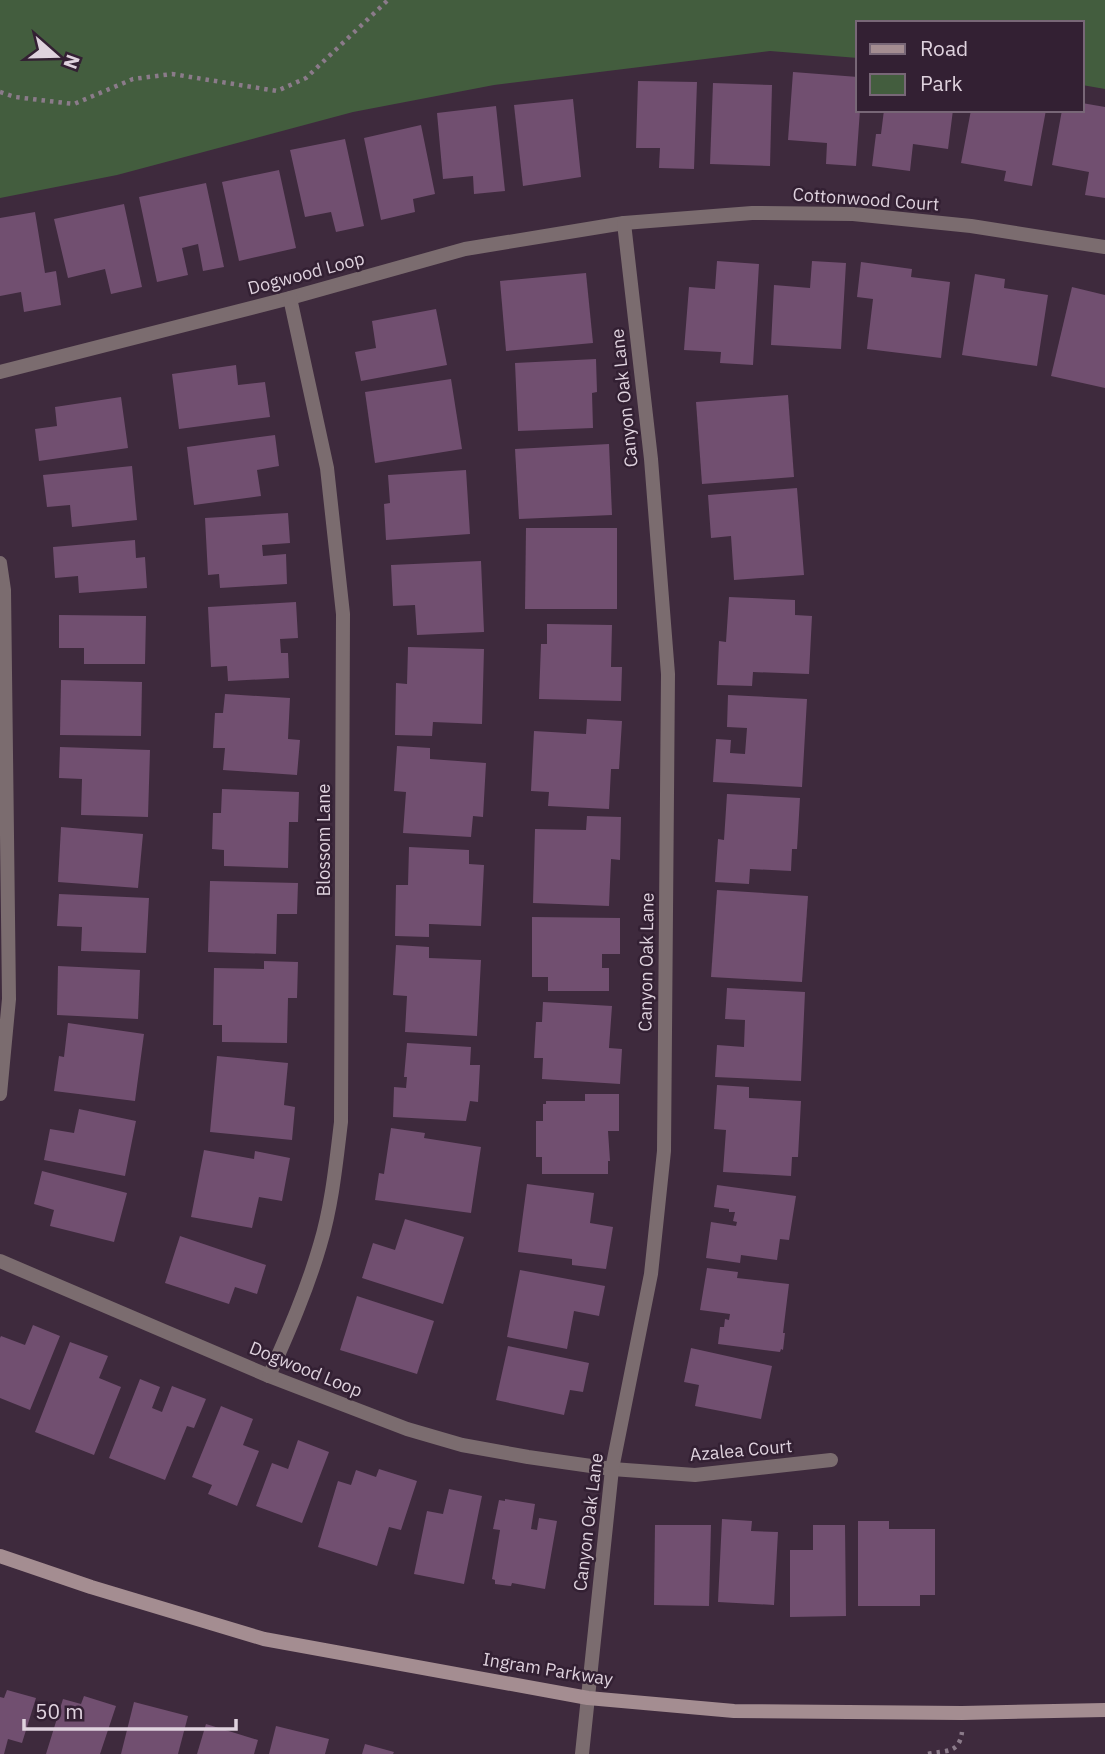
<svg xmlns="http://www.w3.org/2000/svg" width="1105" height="1754" viewBox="0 0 1105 1754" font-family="'IBM Plex Sans',sans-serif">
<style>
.green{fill:#435d3e}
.building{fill:#714f70}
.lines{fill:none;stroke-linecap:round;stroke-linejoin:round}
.path{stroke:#8b7b8a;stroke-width:4.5;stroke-dasharray:3.5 5;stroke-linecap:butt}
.street{stroke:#7b6c6f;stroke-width:14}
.secondary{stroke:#a48d91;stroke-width:14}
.labels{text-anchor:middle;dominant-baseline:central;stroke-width:5;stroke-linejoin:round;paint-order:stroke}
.street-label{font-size:18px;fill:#dfd2de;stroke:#332033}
</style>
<rect width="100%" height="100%" fill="#3e2a3d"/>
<path class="green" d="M0,0H1105V89L1082,85V23H858V58L770,51L494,85L353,112L117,175L0,198Z"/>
<g class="building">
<path d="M793,72L858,77V110H860L856,166L826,164L827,143L788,140Z"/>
<path d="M638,81L697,82L694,169L659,168L660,148H636Z"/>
<path d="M713,83L772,85L770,166L710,164Z"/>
<path d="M573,99L581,177L523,186L514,105Z"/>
<path d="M1082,103L1105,107V198L1085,195L1089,172L1052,165L1062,110H1082Z"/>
<path d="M496,106L505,191L474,194L473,176L443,179L437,113Z"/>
<path d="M884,110H953L948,149L913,144L910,171L872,166L876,134H881Z"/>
<path d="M971,110H1046L1032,186L1004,181L1006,171L961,163Z"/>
<path d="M421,125L435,194L413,199L415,212L381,220L364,138Z"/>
<path d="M345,139L364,226L336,232L331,212L305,217L290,150Z"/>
<path d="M279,170L296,248L239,261L222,182Z"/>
<path d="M206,183L224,267L203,271L198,244L182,248L188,275L157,282L139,197Z"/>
<path d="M124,204L142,287L111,294L105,269L68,278L54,219Z"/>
<path d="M35,212L45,273L56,271L61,305L24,312L21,292L0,296V218Z"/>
<path d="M717,261L759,264L753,365L720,363L721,352L684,350L689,287L715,289Z"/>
<path d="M812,261L846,263L841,349L771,345L774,285L810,288Z"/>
<path d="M861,262L912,269L911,277L950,282L941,358L867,349L873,299L857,297Z"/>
<path d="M586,273L593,343L506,351L500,281Z"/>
<path d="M975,274L1005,279L1004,288L1048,295L1037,366L962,355Z"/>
<path d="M1072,287L1105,295V388L1051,376Z"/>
<path d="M436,309L447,365L361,381L355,352L376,348L372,321Z"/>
<path d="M596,359L597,392L592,393L593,428L518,431L515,363Z"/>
<path d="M236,365L238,385L265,382L270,417L179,429L172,374Z"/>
<path d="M451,379L462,449L375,463L365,392Z"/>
<path d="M788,395L794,477L702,484L696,402Z"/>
<path d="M121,397L128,448L39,461L35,429L57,426L55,407Z"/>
<path d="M275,435L279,466L257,470L261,496L194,505L187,447Z"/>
<path d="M609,444L612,515L519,519L515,449Z"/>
<path d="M132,466L137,520L72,527L70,505L47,507L43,475Z"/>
<path d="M466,470L470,534L386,540L384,504L390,503L388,475Z"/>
<path d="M797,488L804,575L734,580L731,536L711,538L708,495Z"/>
<path d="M288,513L290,543L262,545L263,556L286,554L287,584L220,588L219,574L208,575L205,518Z"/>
<path d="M526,528H617V609H525Z"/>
<path d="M135,540L136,558L145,557L147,588L79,593L78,576L55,578L53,547Z"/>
<path d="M481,561L484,632L417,635L415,605L393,606L391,565Z"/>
<path d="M729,597L795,600V615L812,616L809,674L753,672L752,686L717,685L719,641L726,642Z"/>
<path d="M296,602L298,638L280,639L281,653H288L289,678L228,681L227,666L211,667L208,607Z"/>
<path d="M59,615L146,616L145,664H84V648H59Z"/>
<path d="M547,624L612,625L611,667H622L621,701L539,699L541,644H547Z"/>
<path d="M408,647L484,649L482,724L433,722L432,736L395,735L396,683L407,684Z"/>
<path d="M61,680L142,682L141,736L60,735Z"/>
<path d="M225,694L290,698L288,739L300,740L297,775L223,770L225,748H213L215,713H223Z"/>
<path d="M728,695L807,699L802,787L713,782L716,739L731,740L730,753L745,754L747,728L727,727Z"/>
<path d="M587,719L622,721L619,769H611L609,809L548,806L549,792L531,791L534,731L586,734Z"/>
<path d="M397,746L430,748V759L486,763L483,817L473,816L471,837L403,833L406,792L394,791Z"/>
<path d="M60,747L150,750L148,817L81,815L82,779L59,778Z"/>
<path d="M222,789L299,792L298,822H289L288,868L224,866V850L212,849L213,813H221Z"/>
<path d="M727,794L800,798L797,849H792L791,871L750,869L749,884L715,882L718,839L724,840Z"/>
<path d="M587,816L621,817L620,860L611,859L609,906L533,903L535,829L586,830Z"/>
<path d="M61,827L143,834L138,888L58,882Z"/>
<path d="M409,847L469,850V864L484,865L481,926L429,924V937L395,936L396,885H408Z"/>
<path d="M210,881L298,883L297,914H277L276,954L208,952Z"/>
<path d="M717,890L808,896L802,982L711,977Z"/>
<path d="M59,894L149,898L146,953L81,951L82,927L57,926Z"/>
<path d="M532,917L620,918V954H602V968H609V991H548V977H532Z"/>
<path d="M396,945L429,947V958L481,960L477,1036L405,1032L407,996L393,995Z"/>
<path d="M264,961L298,962L297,998H288L287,1043L222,1042V1025H213L214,968L264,969Z"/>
<path d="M58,966L140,970L138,1019L57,1015Z"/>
<path d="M727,988L805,992L801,1081L715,1077L717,1045L744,1047L745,1020L725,1019Z"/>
<path d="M543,1002L612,1006L609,1048L622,1049L620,1084L542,1079L543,1058H534L536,1022H542Z"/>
<path d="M68,1023L144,1034L135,1101L54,1091L59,1056L64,1057Z"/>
<path d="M407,1043L471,1047L470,1065H480L478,1102L470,1101L466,1121L393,1117L394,1087L406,1088L407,1077H404Z"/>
<path d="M217,1056L288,1063L284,1105L295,1107L292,1140L210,1132Z"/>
<path d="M717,1085L749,1087V1098L801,1101L798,1157H792L791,1176L723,1172L726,1130L714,1129Z"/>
<path d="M585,1094H619V1131H608L610,1161H608V1174H542V1157H536V1121H543V1104H546V1101H585Z"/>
<path d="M79,1109L136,1121L125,1176L44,1160L50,1129L74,1133Z"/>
<path d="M391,1128L425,1133L424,1138L481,1147L471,1213L375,1200L379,1173L384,1174Z"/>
<path d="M204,1150L254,1159L255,1151L290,1158L282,1201L259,1197L252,1228L191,1217Z"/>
<path d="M42,1171L127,1193L114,1242L50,1226L54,1210L34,1204Z"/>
<path d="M527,1184L594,1193L590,1223L613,1227L606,1269L572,1265V1259L518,1252Z"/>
<path d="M717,1185L796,1196L789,1240L780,1239L777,1260L741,1255L740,1263L706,1258L711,1222L736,1226L737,1222L733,1221L735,1212H729V1209L714,1207Z"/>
<path d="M405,1219L464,1237L443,1304L362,1278L373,1243L395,1250Z"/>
<path d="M180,1236L266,1265L257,1294L235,1287L229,1304L165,1283Z"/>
<path d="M707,1268L738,1272L737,1278L789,1284L783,1333H785L783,1350L781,1349L780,1352L718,1344L720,1327H724L725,1319L729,1320L730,1314L700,1310Z"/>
<path d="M520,1270L605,1286L599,1316L574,1311L567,1349L507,1337Z"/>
<path d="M357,1296L434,1321L417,1374L340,1350Z"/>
<path d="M33,1325L60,1336L30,1410L0,1398V1338L1,1336L25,1345Z"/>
<path d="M70,1342L108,1356L99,1378L121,1387L94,1455L35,1432Z"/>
<path d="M508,1346L589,1363L583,1392L570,1390L564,1415L496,1400Z"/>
<path d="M691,1348L772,1366L761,1419L695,1406L699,1385L684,1382Z"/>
<path d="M140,1379L160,1387L152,1408L162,1412L172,1386L206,1399L194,1428L187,1426L165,1480L109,1458Z"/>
<path d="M221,1406L253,1419L243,1445L259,1451L237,1506L208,1494L212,1485L192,1477Z"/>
<path d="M298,1440L329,1452L302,1523L256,1506L272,1463L288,1469Z"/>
<path d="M379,1469L417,1481L401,1530L389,1527L377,1566L318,1547L338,1481L351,1485L356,1470L376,1477Z"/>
<path d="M449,1489L482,1496L464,1584L414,1574L427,1511L443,1514Z"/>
<path d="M505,1499L535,1504L531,1529L537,1530L539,1518L557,1521L545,1589L512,1583L511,1586L495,1584V1580L492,1579L500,1530L493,1529L499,1500L505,1501Z"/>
<path d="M722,1519L752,1521L751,1531L778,1532L774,1605L718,1602Z"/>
<path d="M858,1521H889V1529H935V1595H920V1606H858Z"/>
<path d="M655,1525H711L709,1606L654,1605Z"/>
<path d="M813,1525H845L846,1616L790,1617V1550H813Z"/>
<path d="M7,1690L36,1698L22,1743L8,1739L4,1754H0V1697L4,1698Z"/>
<path d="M84,1696L116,1706L100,1754H46L63,1699L81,1704Z"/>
<path d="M134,1702L188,1716L178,1754H121Z"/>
<path d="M206,1724L258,1740L254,1754H197Z"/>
<path d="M276,1726L329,1739L325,1754H269Z"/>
<path d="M365,1744L394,1752L393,1754H362Z"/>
</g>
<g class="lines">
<g class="path">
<path d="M0,92L15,97L74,104L133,79L172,74L277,91L306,78L388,0"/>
<path d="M928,1754C946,1750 959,1754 962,1732"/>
</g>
<g class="street">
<path d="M0,372L290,298L465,249L624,223L752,213L853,214L971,226L1105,247"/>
<path d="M0,563L4,590L9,999L0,1094"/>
<path d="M0,1261L269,1376L407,1429L462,1445L528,1457L612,1469L695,1475L831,1460"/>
<path d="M269,1376C288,1333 307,1290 320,1245C332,1205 336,1163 341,1122L343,614L327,468L290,298"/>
<path d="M582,1754L612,1469L651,1274L664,1151L668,674L651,459L624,223"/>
</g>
<path class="secondary" d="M0,1556L91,1587L264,1639L588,1698L734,1711L962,1713L1105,1710"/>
</g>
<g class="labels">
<g class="street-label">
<text transform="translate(866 199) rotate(4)">Cottonwood Court</text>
<text transform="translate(306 273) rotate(-15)">Dogwood Loop</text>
<text transform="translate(624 398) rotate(-96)">Canyon Oak Lane</text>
<text transform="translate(323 840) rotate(-90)">Blossom Lane</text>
<text transform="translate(646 962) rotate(-89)">Canyon Oak Lane</text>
<text transform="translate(306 1369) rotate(22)">Dogwood Loop</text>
<text transform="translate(741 1450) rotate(-5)">Azalea Court</text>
<text transform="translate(588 1522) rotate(-83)">Canyon Oak Lane</text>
<text transform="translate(548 1669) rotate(9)">Ingram Parkway</text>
</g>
</g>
<rect x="856" y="21" width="228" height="91" fill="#332033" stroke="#786777" stroke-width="2"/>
<rect x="870" y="44" width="35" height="10" fill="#a48d91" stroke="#786777" stroke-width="2"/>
<text x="920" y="56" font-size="21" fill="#dfd2de">Road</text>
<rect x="870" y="74" width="35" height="21" fill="#435d3e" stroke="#786777" stroke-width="2"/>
<text x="920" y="91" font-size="21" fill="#dfd2de">Park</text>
<g transform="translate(56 56) rotate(110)" stroke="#332033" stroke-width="5" paint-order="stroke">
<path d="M0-5L12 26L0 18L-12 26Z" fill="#dfd2de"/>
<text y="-10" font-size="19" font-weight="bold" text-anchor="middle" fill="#dfd2de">N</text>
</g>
<path d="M24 1719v10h212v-10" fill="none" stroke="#dfd2de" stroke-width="3.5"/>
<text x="35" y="1719" font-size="21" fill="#dfd2de" stroke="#332033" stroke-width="5" paint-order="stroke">50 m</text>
</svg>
